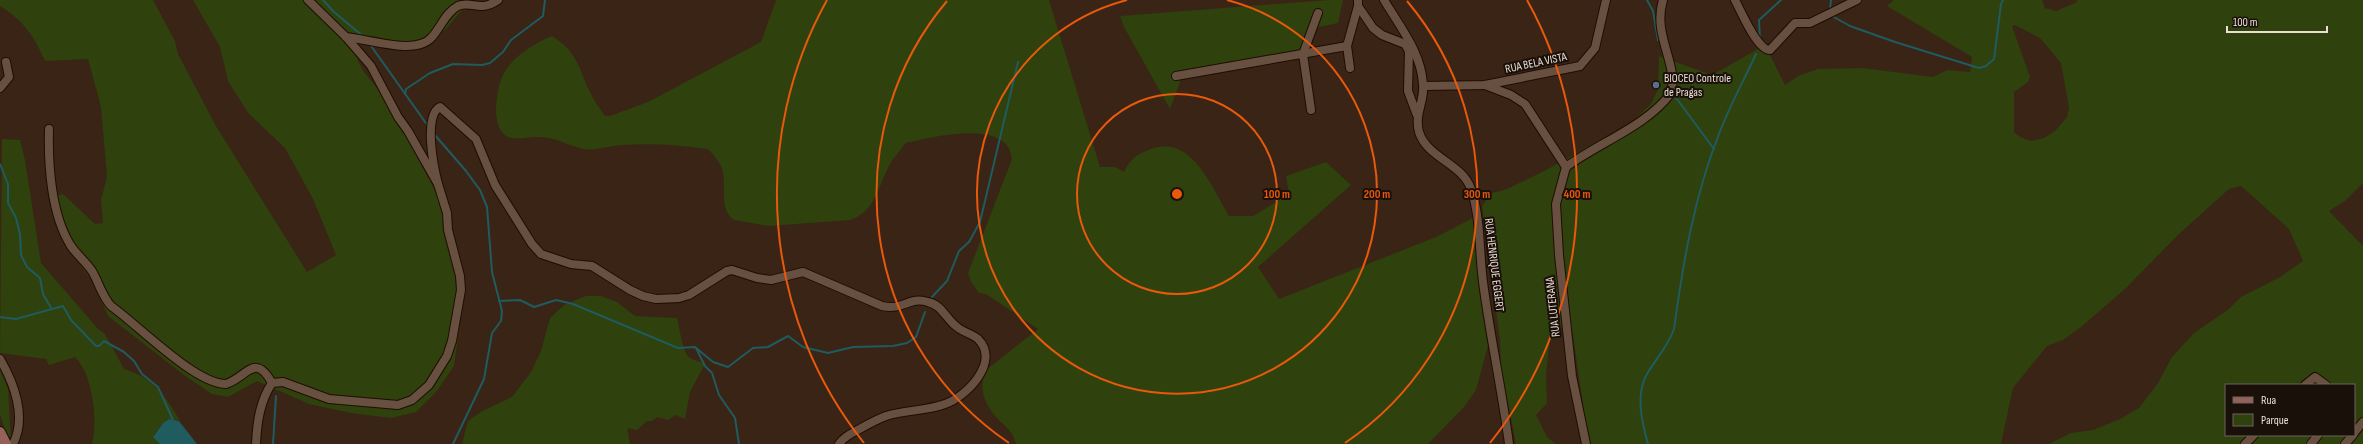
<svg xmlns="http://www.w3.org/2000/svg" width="2363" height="444" viewBox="0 0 2363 444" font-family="'Sofia Sans Condensed',sans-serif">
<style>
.green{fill:#2f410c;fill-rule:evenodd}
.water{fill:#1f5b5f}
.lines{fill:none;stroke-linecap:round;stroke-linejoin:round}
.stream{stroke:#1f5b5f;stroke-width:2}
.minor-casing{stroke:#200c02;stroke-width:10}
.major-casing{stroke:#200c02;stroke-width:12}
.minor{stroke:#685041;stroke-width:8}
.major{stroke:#95615b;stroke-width:10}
.ring{fill:none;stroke:#e8590c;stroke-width:2}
.service-dot{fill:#5c6f8a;stroke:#19100a;stroke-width:1.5}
.labels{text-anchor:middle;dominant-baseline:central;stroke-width:4;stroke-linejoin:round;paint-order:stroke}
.street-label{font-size:12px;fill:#ecded5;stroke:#19100a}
.poi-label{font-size:12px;fill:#ecded5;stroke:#19100a;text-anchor:start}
.centre{fill:#e8590c;stroke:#19100a;stroke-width:2}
.ring-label{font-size:12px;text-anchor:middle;font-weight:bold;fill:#e8590c;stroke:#19100a;stroke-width:4;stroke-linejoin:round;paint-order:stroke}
</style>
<rect width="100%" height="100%" fill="#392416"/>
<g class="green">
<path d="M0,0H153L175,41L178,54L216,126L307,272L336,255L313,199L285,148L249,114L228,81L220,47L193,0H471L478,8L462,10L446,29L425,41H395L372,36L364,39L357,51L358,61L364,72L386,99L444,207L464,294L454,366L437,391L416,412L391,418L351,413L309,404L257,381L228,397L212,394L184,375L108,316L93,282L69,250L54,196L63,194L95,224L103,223L101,200L107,177L101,107L88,59L45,61C34,36 24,21 0,6Z"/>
<path d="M776,0H1049L1100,167H1115L1124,172C1130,159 1137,154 1151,149C1191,133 1213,189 1229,216H1253L1289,194L1286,176L1326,162L1351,185L1258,267L1279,299L1436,237L1473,218L1490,338L1476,390L1464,407L1428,444H1016C1012,429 1005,427 996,417C984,404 978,385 986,370L1038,329L986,294L979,293L971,282L968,273L1012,159C1011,155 1010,150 1008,147C991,122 929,138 906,143C900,151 893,158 889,166C878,187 875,212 850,220L769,226L734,220C719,210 726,187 723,172C721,163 714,156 708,149C679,145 651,143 623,145C611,145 596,151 584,149C568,146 556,137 540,137C530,136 512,142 505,135C492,124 496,101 499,86C504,62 530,45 552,36C578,52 578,67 590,92C594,101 600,109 605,116H610L648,102L761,42Z"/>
<path d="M1329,0H1343L1338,23L1310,29L1301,51L1262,56L1258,60L1183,74L1170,109L1124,27L1120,16Z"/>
<path d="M1894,0H2042L2045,8L2056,11L2077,2V0H2363V183L2345,201L2329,211L2363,246V444H2049L2071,433L2093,430L2120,419L2139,408L2158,383L2172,357L2194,333L2229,309L2241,297L2280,277L2303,261L2289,229L2241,186L2229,189L2178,235L2125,289L2081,327L2063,340L2047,346L2013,388L2001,444H1591L1585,419L1572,328L1551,327L1546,375L1547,403L1536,415L1547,437L1556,444H1516L1501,368L1500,340L1482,206L1492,193L1507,189L1544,171L1631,123L1651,104L1658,89L1659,56L1712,75L1765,45L1785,85L1800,75L1818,69L1862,68L1933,77L1947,70L1970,72L1972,57L1887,6ZM2015,25L2040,38L2061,63L2069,108L2067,117L2055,131L2044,138L2031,141L2020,137L2014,132V92L2028,82L2030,77L2012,26ZM2226,385H2354V435H2226Z"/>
<path d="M2,139L20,140L25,160L41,263L99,330L105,334L124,369C156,379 163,394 180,420L169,419L163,423L153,436L160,444H92C98,422 93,374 75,357L49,365L46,359L0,353Z"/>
<path d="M586,296H601L617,302L635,316L677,318C680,328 682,352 690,358C693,360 701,362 705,364L690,392L685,419L675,415L668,420L657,417L652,421H647L637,430L627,428L630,444H462L468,421L482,411L512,397L531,372L541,351L550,318L564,305Z"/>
<path d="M0,370L8,389L11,439H8L0,415Z"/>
</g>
<path class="water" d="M169,419L179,421L197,444H160L153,437L163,423Z"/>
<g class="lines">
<g class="stream">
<path d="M323,0L334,12L364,37"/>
<path d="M1647,0L1653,11L1658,40"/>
<path d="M1830,10L1831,0"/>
<path d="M1832,16L1850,26L1895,42L1979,68L1986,66L1994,59L2001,4L2003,0"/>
<path d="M1760,40L1759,20L1781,0"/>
<path d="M369,43L428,126"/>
<path d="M405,94L406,89L430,73L453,64L482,65L490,63L503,52L511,40L543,16L545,0"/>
<path d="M1674,95L1714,149"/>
<path d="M434,134L466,171L480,190L487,207L492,272L502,311L501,321L492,333L484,379L453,444"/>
<path d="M0,164L8,184V203L16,218L20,234L21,255L27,267L40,278L43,294L51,308"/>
<path d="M932,297L947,281L959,251L969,242L980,222L1018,62"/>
<path d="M499,301L520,300L534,307L556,300L573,304L678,348L695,347L713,362L728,367L753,348L768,347L788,336L803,347L828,353L853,347L893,346L907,343L916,337L925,312"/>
<path d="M0,317L16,319L63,306L71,320L96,346H99L104,341L124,352L134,361L142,374L158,387L173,420"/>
<path d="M696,348L705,366L712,373L719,395L735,418L739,444"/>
<path d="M273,444L276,396"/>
<path d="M1648,444C1642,423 1635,395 1647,374C1656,359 1668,346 1674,329C1683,263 1694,197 1719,134C1729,107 1744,80 1756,54"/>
</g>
<g class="minor-casing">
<g id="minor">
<path d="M1358,0V6L1373,28L1382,35L1405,44L1409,51L1408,91L1417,115"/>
<path d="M1384,0C1400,27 1421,52 1423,84C1425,101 1414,114 1419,132C1427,158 1462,163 1471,189C1481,218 1479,252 1483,282C1490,336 1502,390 1509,444"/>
<path d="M1735,0C1741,11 1757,50 1770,50L1795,23H1810L1857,0"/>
<path d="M346,37C369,39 416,56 432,37C441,27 446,12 458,6C471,0 480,13 498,0"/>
<path d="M1350,68L1347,46L1358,6"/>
<path d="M1176,76L1347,46"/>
<path d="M1485,85L1511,95L1525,104L1566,167"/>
<path d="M1424,86L1485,85L1580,66L1595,48L1606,0"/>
<path d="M0,88L9,77L6,62"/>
<path d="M1311,110L1303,54L1318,13"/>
<path d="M49,129C48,164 51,215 71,246C77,255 86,262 92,271C99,283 102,296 111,306C138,325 195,384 226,384C247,377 255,352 272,383"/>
<path d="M1566,167L1556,204L1559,255L1572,376L1586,444"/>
<path d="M1566,167C1598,143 1647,126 1671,93C1679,64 1652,36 1663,0"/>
<path d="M438,184C434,169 423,116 440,107L476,139L495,185L532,244L541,254L571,264L592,266L630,290L643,296L656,299L679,298L689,295L727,271L732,270L757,278L771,280L803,272L882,306C903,311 909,296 928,302C942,305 946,319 957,327C963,332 972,334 978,339C1001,362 966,397 945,404C926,411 905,410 886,416C875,420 865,426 856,431C850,434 843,438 839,444"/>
<path d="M0,359C14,383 27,417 13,444"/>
<path d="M2305,385L2315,377L2326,385"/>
<path d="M2354,433L2363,422"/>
<path d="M256,444C257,422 260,401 272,383L283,382L329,399L398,405L412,400L429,385L447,356L452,341L461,290L460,276L448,230L447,213L438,184L408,131L398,117L371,66L346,37L308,0"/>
<path d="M2245,444L2254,435"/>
<path d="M2311,444L2318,435"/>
<path d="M2345,444L2353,435"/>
</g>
</g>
<g class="major-casing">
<path id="major" d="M0,432L6,444"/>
</g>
<use href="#minor" class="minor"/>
<use href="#major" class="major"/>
</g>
<g class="ring">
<circle cx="1177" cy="194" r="100"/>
<path d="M1227 0A200 200 0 1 1 1127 0"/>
<path d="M1009 443A300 300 0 0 1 947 1M1407 1A300 300 0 0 1 1345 443"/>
<path d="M864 443A400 400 0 0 1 827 0M1527 0A400 400 0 0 1 1490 443"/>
</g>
<circle class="service-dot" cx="1656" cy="85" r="4"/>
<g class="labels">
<g class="street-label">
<text transform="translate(1536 63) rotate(-12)">RUA BELA VISTA</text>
<text transform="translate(1494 265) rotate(83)">RUA HENRIQUE EGGERT</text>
<text transform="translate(1553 307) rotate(-96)">RUA LUTERANA</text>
</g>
<g class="poi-label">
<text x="1664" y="78">BIOCEO Controle<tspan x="1664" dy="14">de Pragas</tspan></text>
</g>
</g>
<circle cx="1177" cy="194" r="6" class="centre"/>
<g class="ring-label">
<text x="1277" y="198">100 m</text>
<text x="1377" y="198">200 m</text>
<text x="1477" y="198">300 m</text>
<text x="1577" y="198">400 m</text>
</g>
<rect x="2225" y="384" width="130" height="52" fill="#19100a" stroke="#6d625b"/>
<rect x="2233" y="397" width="20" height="6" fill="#95615b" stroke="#6d625b"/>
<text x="2261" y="404" font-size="12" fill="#ecded5">Rua</text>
<rect x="2233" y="414" width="20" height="12" fill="#2f410c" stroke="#6d625b"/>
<text x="2261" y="424" font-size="12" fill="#ecded5">Parque</text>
<path d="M2227 26v6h100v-6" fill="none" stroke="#ecded5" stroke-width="2"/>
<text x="2233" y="26" font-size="12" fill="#ecded5" stroke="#19100a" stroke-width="3" paint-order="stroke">100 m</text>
</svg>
